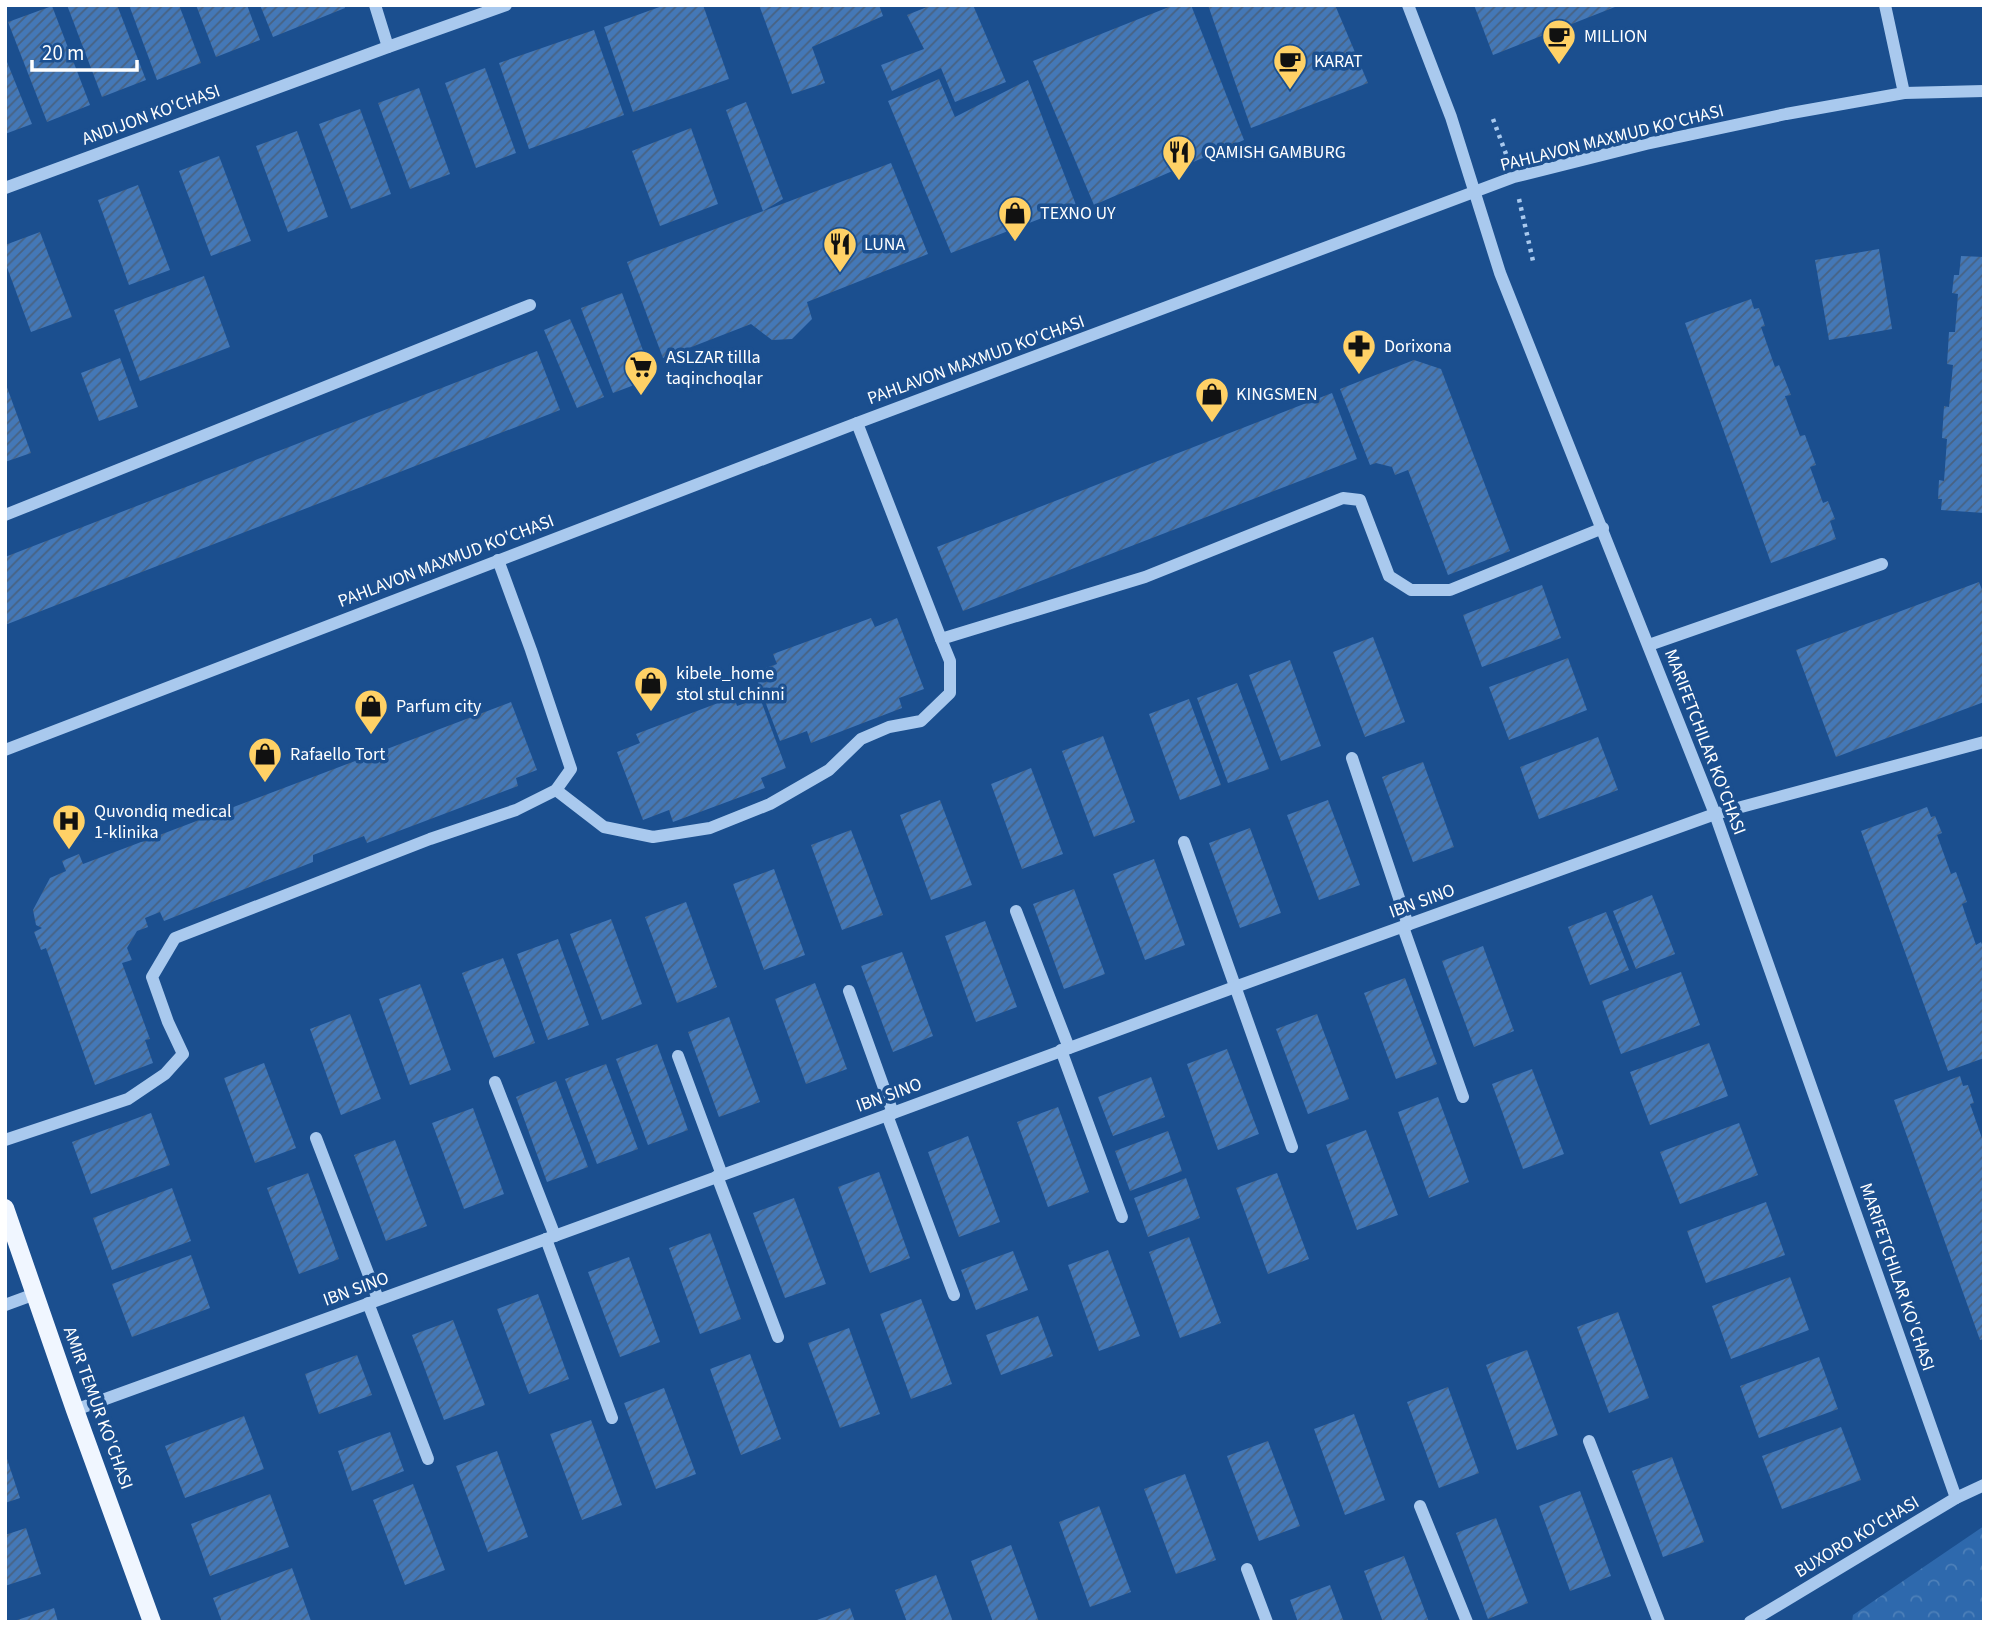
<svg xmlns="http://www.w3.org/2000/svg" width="1989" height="1627" viewBox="0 0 1989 1627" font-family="'Source Sans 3',sans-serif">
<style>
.park{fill:url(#park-crowns)}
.building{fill:url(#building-hatch)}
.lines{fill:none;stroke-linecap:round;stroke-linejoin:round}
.path{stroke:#a9c9ee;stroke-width:4.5;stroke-dasharray:3.5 5;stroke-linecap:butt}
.minor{stroke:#a9c9ee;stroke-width:12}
.major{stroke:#f0f6ff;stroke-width:18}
.labels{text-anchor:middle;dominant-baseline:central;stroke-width:7;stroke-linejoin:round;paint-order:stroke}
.poi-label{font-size:18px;fill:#fff;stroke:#1b4f8f;text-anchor:start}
.street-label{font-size:18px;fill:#fff;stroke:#1b4f8f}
</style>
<defs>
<pattern id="park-crowns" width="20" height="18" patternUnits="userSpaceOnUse" patternTransform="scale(1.75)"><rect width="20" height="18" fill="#2e69ad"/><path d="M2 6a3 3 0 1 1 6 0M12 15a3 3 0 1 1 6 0" fill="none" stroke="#4d80b9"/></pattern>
<pattern id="building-hatch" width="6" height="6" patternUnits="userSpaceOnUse" patternTransform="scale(1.75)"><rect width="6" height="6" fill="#4478b7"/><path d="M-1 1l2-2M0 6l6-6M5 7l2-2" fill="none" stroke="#486282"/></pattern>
</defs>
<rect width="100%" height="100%" fill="#1b4f8f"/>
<path class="park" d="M1984,1526V1622H1852L1853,1615Z"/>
<g class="building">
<path d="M67,5H117L146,80L102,97Z"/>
<path d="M129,5H179L201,63L157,80Z"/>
<path d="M196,5H247L260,40L216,57Z"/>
<path d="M260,5H344L345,8L273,37Z"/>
<path d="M665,5H703L729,79L633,112L604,27Z"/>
<path d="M759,5H879L883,16L812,47L825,83L792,94Z"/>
<path d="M932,5H973L1006,82L955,102L941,68L892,91L881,65L924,49L907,15Z"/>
<path d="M1174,5H1191L1244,140L1094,205L1033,61Z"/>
<path d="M1208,5H1335L1368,83L1251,128Z"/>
<path d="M1474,5H1620L1493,55Z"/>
<path d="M52,6L90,105L47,122L8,22Z"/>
<path d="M594,30L624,115L529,149L499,63Z"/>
<path d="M5,57L32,124L5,134Z"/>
<path d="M485,68L516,153L476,168L445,83Z"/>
<path d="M939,79L955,117L1028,80L1076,205L951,253L888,101Z"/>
<path d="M419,88L450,174L410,189L378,103Z"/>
<path d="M746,102L783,199L763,211L726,110Z"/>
<path d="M360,109L391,194L351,209L319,124Z"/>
<path d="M691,128L718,204L660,226L632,151Z"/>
<path d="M297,131L328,217L288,232L256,146Z"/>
<path d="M219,156L251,241L211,256L179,171Z"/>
<path d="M891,163L928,254L807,302L812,319L792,339L772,340L751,324L663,358L627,262Z"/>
<path d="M138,185L170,270L129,285L98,200Z"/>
<path d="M40,232L72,317L31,332L5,262V245Z"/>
<path d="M1879,249L1892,329L1829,340L1815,260Z"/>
<path d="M1961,256L1984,257V513L1941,510L1942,499H1938L1939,480L1944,481L1947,439L1942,438L1944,406L1949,407L1953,365L1947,364L1949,332H1955L1958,294L1952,293L1954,275H1959Z"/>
<path d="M204,276L230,347L140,381L114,310Z"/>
<path d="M622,293L653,378L613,393L581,308Z"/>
<path d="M1751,299L1754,309L1759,308L1765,326L1761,327L1775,367L1779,365L1791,395L1785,396L1800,436L1805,435L1816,465L1810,467L1823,503L1828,501L1835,519L1830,521L1836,539L1771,563L1685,323Z"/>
<path d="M570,319L604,397L577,408L544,330Z"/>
<path d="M537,351L560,410L5,625V557Z"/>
<path d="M120,358L138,407L99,421L81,373Z"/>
<path d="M1414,360L1441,369L1510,551L1448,575L1408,470L1395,475L1392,467L1376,463L1370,465L1340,389Z"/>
<path d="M5,382L31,453L5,462Z"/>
<path d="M1332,393L1357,459L963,611L937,547Z"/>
<path d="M1979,582L1984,595V702L1836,757L1796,650Z"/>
<path d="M1542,585L1561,638L1482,667L1463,615Z"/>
<path d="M871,618L875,627L897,618L924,689L899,698L902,708L811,743L807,731L780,741L754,672L777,664L773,654Z"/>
<path d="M1373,637L1405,722L1365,737L1333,652Z"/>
<path d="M1568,658L1587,710L1509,740L1489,687Z"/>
<path d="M1290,660L1321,746L1281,761L1249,675Z"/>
<path d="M1237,683L1269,769L1228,783L1197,698Z"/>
<path d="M734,697L737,706L760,698L786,768L761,778L765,788L673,822L669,810L643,820L617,752L640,743L636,734Z"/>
<path d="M1189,699L1221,785L1180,800L1149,714Z"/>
<path d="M511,702L537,770L516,778L518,786L367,843L364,836L313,855V862L164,921L160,912L145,918L148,927L137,931L127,948L132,960L122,963L150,1039L145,1040L153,1063L95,1085L46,948L41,950L34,932L42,928L36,925L33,910L50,878L66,871L62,861L79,854L83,864Z"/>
<path d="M1103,736L1135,822L1094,837L1062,751Z"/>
<path d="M1598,737L1618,790L1539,819L1520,767Z"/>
<path d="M1423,762L1454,847L1413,862L1382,777Z"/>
<path d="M1031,768L1063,854L1022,869L991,784Z"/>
<path d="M940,800L972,885L931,900L900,815Z"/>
<path d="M1328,800L1360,885L1319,900L1287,815Z"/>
<path d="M1927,807L1931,817L1935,816L1942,833L1937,835L1951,874L1956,872L1967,902L1962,904L1976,945L1981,942L1984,949V1058L1948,1071L1861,831Z"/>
<path d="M1250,828L1281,913L1240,928L1209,843Z"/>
<path d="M851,830L883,915L842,930L811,845Z"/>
<path d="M1154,859L1185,945L1145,960L1113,874Z"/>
<path d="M774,869L805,955L764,970L733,884Z"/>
<path d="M1074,889L1105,974L1064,989L1033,904Z"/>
<path d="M1652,895L1675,954L1636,969L1613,911Z"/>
<path d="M686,902L717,987L677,1003L645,917Z"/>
<path d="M1606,912L1629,970L1590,985L1568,927Z"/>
<path d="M611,919L642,1004L602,1020L570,934Z"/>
<path d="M985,921L1017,1007L976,1022L945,936Z"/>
<path d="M558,939L589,1025L548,1040L517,954Z"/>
<path d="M1483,946L1514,1031L1474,1047L1442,961Z"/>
<path d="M902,952L933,1036L893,1052L861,966Z"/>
<path d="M503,958L535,1043L494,1058L462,973Z"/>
<path d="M1681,972L1700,1025L1621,1054L1602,1001Z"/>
<path d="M1405,978L1437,1064L1396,1079L1364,993Z"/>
<path d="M815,983L847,1069L806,1084L775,999Z"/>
<path d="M420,984L451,1070L410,1085L379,999Z"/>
<path d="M350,1014L381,1099L341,1115L310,1029Z"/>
<path d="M1317,1014L1349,1099L1308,1114L1276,1029Z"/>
<path d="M729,1017L760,1102L719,1117L688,1032Z"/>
<path d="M1709,1043L1728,1096L1650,1125L1630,1072Z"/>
<path d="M657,1044L688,1130L648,1145L616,1059Z"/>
<path d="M1227,1049L1259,1134L1218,1150L1187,1064Z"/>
<path d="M264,1063L296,1148L255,1163L224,1078Z"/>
<path d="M606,1064L638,1149L597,1164L565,1079Z"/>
<path d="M1532,1069L1564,1154L1523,1169L1492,1084Z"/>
<path d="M1960,1076L1963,1086L1968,1085L1974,1103L1970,1104L1984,1144V1339L1980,1340L1894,1100Z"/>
<path d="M1151,1077L1165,1117L1113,1136L1098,1097Z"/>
<path d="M556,1081L588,1167L547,1182L516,1097Z"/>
<path d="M1438,1097L1469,1182L1429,1198L1398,1112Z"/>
<path d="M1058,1107L1089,1192L1048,1207L1017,1122Z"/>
<path d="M473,1108L504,1194L464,1209L432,1123Z"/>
<path d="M151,1113L170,1165L91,1194L72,1142Z"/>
<path d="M1739,1123L1758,1175L1680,1204L1660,1152Z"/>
<path d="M1366,1130L1398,1215L1357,1230L1326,1145Z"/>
<path d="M1168,1131L1182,1171L1130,1191L1115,1151Z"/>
<path d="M968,1136L1000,1222L959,1237L928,1152Z"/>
<path d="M395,1140L427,1226L386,1241L354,1155Z"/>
<path d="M879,1172L910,1258L870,1273L838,1187Z"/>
<path d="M308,1173L339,1259L299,1274L267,1188Z"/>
<path d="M1277,1173L1309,1259L1268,1274L1236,1188Z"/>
<path d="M1186,1178L1200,1218L1148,1237L1134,1198Z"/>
<path d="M172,1188L191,1241L112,1270L93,1218Z"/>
<path d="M794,1198L826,1284L785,1298L753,1213Z"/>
<path d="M1766,1202L1785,1255L1706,1283L1687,1231Z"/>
<path d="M710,1233L741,1319L700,1334L669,1248Z"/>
<path d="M1189,1237L1221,1323L1180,1338L1149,1252Z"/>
<path d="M1108,1250L1140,1336L1099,1351L1068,1265Z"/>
<path d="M1013,1251L1028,1290L976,1310L961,1270Z"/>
<path d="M191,1255L210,1308L132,1337L112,1284Z"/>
<path d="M629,1257L660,1342L620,1357L588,1272Z"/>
<path d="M1790,1277L1809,1330L1731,1359L1712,1306Z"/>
<path d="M538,1294L569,1379L529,1394L497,1309Z"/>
<path d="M921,1299L952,1384L911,1399L880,1314Z"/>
<path d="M1618,1312L1649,1398L1609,1413L1577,1327Z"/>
<path d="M1038,1316L1053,1356L1001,1375L986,1335Z"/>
<path d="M453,1320L485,1405L444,1420L412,1335Z"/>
<path d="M849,1328L880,1414L840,1428L808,1343Z"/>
<path d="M1527,1350L1558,1435L1517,1450L1486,1365Z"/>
<path d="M750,1354L781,1439L741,1455L710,1369Z"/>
<path d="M357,1355L372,1395L319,1414L305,1374Z"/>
<path d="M1819,1357L1838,1409L1759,1438L1740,1386Z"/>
<path d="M1448,1387L1479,1473L1439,1488L1407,1402Z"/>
<path d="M664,1388L696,1474L656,1489L624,1403Z"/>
<path d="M1354,1414L1385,1500L1345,1515L1314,1429Z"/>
<path d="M244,1416L264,1469L185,1498L165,1446Z"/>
<path d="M591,1420L622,1505L582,1520L550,1434Z"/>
<path d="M1841,1427L1861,1480L1782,1509L1762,1456Z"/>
<path d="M390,1432L404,1471L352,1491L338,1451Z"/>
<path d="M1268,1441L1300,1526L1259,1541L1227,1456Z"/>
<path d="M497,1451L528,1537L488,1552L456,1466Z"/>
<path d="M6,1456L20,1498L5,1503V1457Z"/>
<path d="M1672,1457L1704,1542L1663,1557L1632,1471Z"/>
<path d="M1185,1474L1216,1560L1176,1574L1144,1489Z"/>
<path d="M413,1484L445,1570L405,1585L373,1500Z"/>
<path d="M1580,1491L1611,1576L1570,1591L1539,1506Z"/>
<path d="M270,1494L289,1547L210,1576L191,1524Z"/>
<path d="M1099,1506L1131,1592L1090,1607L1059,1522Z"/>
<path d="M1496,1518L1528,1603L1488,1619L1456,1533Z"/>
<path d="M26,1528L41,1574L5,1586V1535Z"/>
<path d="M1011,1545L1039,1622H993L971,1561Z"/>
<path d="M1404,1556L1429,1622H1383L1364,1571Z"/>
<path d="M292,1568L311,1621L222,1622L213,1598Z"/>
<path d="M936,1575L953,1622H907L895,1590Z"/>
<path d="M1330,1585L1344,1622H1298L1290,1600Z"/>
<path d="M54,1608L58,1622H15L14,1621Z"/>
<path d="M850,1608L855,1622H814V1621Z"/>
</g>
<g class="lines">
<g class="path">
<path d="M1493,119L1506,154"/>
<path d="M1519,199L1533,261"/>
</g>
<g class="minor">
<path d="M375,5L388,47"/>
<path d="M1408,5L1451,117L1500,273L1715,814L1956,1498"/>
<path d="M1885,5L1904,93"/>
<path d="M5,188L388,47L506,5"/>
<path d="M857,423L941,639L1145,577L1343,498L1360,500L1389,576L1411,590H1450L1603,528"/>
<path d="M5,515L530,305"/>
<path d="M1649,645L1882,564"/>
<path d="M5,750L857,423L1514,177L1646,144L1786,114L1904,93L1984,91"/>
<path d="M1352,758L1408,925"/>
<path d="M556,790L604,827L653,837L710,828L770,804L829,770L861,739L889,727L921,721L950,693V661L941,639"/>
<path d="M1184,842L1292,1147"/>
<path d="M1016,911L1069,1048"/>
<path d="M1403,927L1463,1097"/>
<path d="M849,991L893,1113"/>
<path d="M1061,1050L1122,1217"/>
<path d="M678,1056L722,1175"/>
<path d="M495,1082L555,1236"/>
<path d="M887,1115L954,1295"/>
<path d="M316,1138L378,1299"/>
<path d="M5,1140L128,1099L165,1074L183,1054L168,1022L152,977L175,938L430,839L516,810L556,790L571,769L531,650L498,560"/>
<path d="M717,1176L778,1337"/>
<path d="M546,1239L612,1418"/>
<path d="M368,1303L428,1459"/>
<path d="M5,1305L35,1294"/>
<path d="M75,1410L893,1113L1235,987L1715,814L1984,742"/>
<path d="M1589,1441L1659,1622"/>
<path d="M1420,1506L1467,1622"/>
<path d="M1247,1569L1267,1622"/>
<path d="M1750,1622L1956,1498L1984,1485"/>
</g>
<path class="major" d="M5,1208L75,1410L152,1622"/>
</g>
<defs>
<g id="cafe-pin" transform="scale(1.75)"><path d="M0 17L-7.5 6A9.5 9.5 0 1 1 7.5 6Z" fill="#ffd166" stroke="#1b4f8f"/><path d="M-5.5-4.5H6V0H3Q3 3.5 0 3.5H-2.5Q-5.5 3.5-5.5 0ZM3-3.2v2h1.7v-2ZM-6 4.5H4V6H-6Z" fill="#111"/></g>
<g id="restaurant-pin" transform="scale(1.75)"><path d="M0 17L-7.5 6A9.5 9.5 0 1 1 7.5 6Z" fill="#ffd166" stroke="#1b4f8f"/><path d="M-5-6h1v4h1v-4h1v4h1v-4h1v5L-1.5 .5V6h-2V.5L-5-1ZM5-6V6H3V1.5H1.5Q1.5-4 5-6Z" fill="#111"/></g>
<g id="shop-pin" transform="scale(1.75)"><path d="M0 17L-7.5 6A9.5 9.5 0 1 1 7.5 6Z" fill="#ffd166" stroke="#1b4f8f"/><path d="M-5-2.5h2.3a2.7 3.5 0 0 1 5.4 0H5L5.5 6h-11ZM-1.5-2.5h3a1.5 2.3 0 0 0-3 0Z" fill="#111"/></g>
<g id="pharmacy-pin" transform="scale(1.75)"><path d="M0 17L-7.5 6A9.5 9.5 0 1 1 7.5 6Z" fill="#ffd166" stroke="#1b4f8f"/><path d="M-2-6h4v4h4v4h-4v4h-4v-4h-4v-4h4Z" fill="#111"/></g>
<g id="supermarket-pin" transform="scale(1.75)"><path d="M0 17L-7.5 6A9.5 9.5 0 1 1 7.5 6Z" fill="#ffd166" stroke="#1b4f8f"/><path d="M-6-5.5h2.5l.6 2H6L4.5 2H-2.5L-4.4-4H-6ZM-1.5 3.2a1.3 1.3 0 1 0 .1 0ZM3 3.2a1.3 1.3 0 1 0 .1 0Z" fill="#111"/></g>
<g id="hospital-pin" transform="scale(1.75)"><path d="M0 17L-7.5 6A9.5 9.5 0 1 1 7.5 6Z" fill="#ffd166" stroke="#1b4f8f"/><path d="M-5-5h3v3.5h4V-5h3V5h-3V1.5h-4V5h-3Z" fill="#111"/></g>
</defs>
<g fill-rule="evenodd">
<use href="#cafe-pin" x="1559" y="36"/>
<use href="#cafe-pin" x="1290" y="61"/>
<use href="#restaurant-pin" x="1179" y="152"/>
<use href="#shop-pin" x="1015" y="213"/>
<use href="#restaurant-pin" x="840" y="244"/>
<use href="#pharmacy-pin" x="1359" y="346"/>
<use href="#supermarket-pin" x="641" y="367"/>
<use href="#shop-pin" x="1212" y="394"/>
<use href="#shop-pin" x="651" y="683"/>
<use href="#shop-pin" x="371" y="706"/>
<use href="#shop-pin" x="265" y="754"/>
<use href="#hospital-pin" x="69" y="821"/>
</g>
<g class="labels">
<g class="poi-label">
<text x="1584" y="36">MILLION</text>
<text x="1314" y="61">KARAT</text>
<text x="1204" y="152">QAMISH GAMBURG</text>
<text x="1040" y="213">TEXNO UY</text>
<text x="864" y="244">LUNA</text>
<text x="1384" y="346">Dorixona</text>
<text x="666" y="357">ASLZAR tillla<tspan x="666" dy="21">taqinchoqlar</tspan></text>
<text x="1236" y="394">KINGSMEN</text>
<text x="676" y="673">kibele_home<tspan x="676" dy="21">stol stul chinni</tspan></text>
<text x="396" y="706">Parfum city</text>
<text x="290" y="754">Rafaello Tort</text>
<text x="94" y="811">Quvondiq medical<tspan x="94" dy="21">1-klinika</tspan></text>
</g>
<g class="street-label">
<text transform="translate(151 115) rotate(-20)">ANDIJON KO'CHASI</text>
<text transform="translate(1612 138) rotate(-14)">PAHLAVON MAXMUD KO'CHASI</text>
<text transform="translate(976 360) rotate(-20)">PAHLAVON MAXMUD KO'CHASI</text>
<text transform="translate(446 561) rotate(-21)">PAHLAVON MAXMUD KO'CHASI</text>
<text transform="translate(1705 742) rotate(69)">MARIFETCHILAR KO'CHASI</text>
<text transform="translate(1422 901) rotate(-20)">IBN SINO</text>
<text transform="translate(889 1095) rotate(-20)">IBN SINO</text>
<text transform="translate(1897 1277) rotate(71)">MARIFETCHILAR KO'CHASI</text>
<text transform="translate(356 1289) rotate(-20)">IBN SINO</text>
<text transform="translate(98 1408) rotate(70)">AMIR TEMUR KO'CHASI</text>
<text transform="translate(1857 1537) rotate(-31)">BUXORO KO'CHASI</text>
</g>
</g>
<rect width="1989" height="1627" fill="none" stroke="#ffffff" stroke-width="14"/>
<path d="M32 60v10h105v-10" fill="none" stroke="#ffffff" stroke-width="3.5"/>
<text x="42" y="60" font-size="21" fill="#ffffff" stroke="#1b4f8f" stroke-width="5" paint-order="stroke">20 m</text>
</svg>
